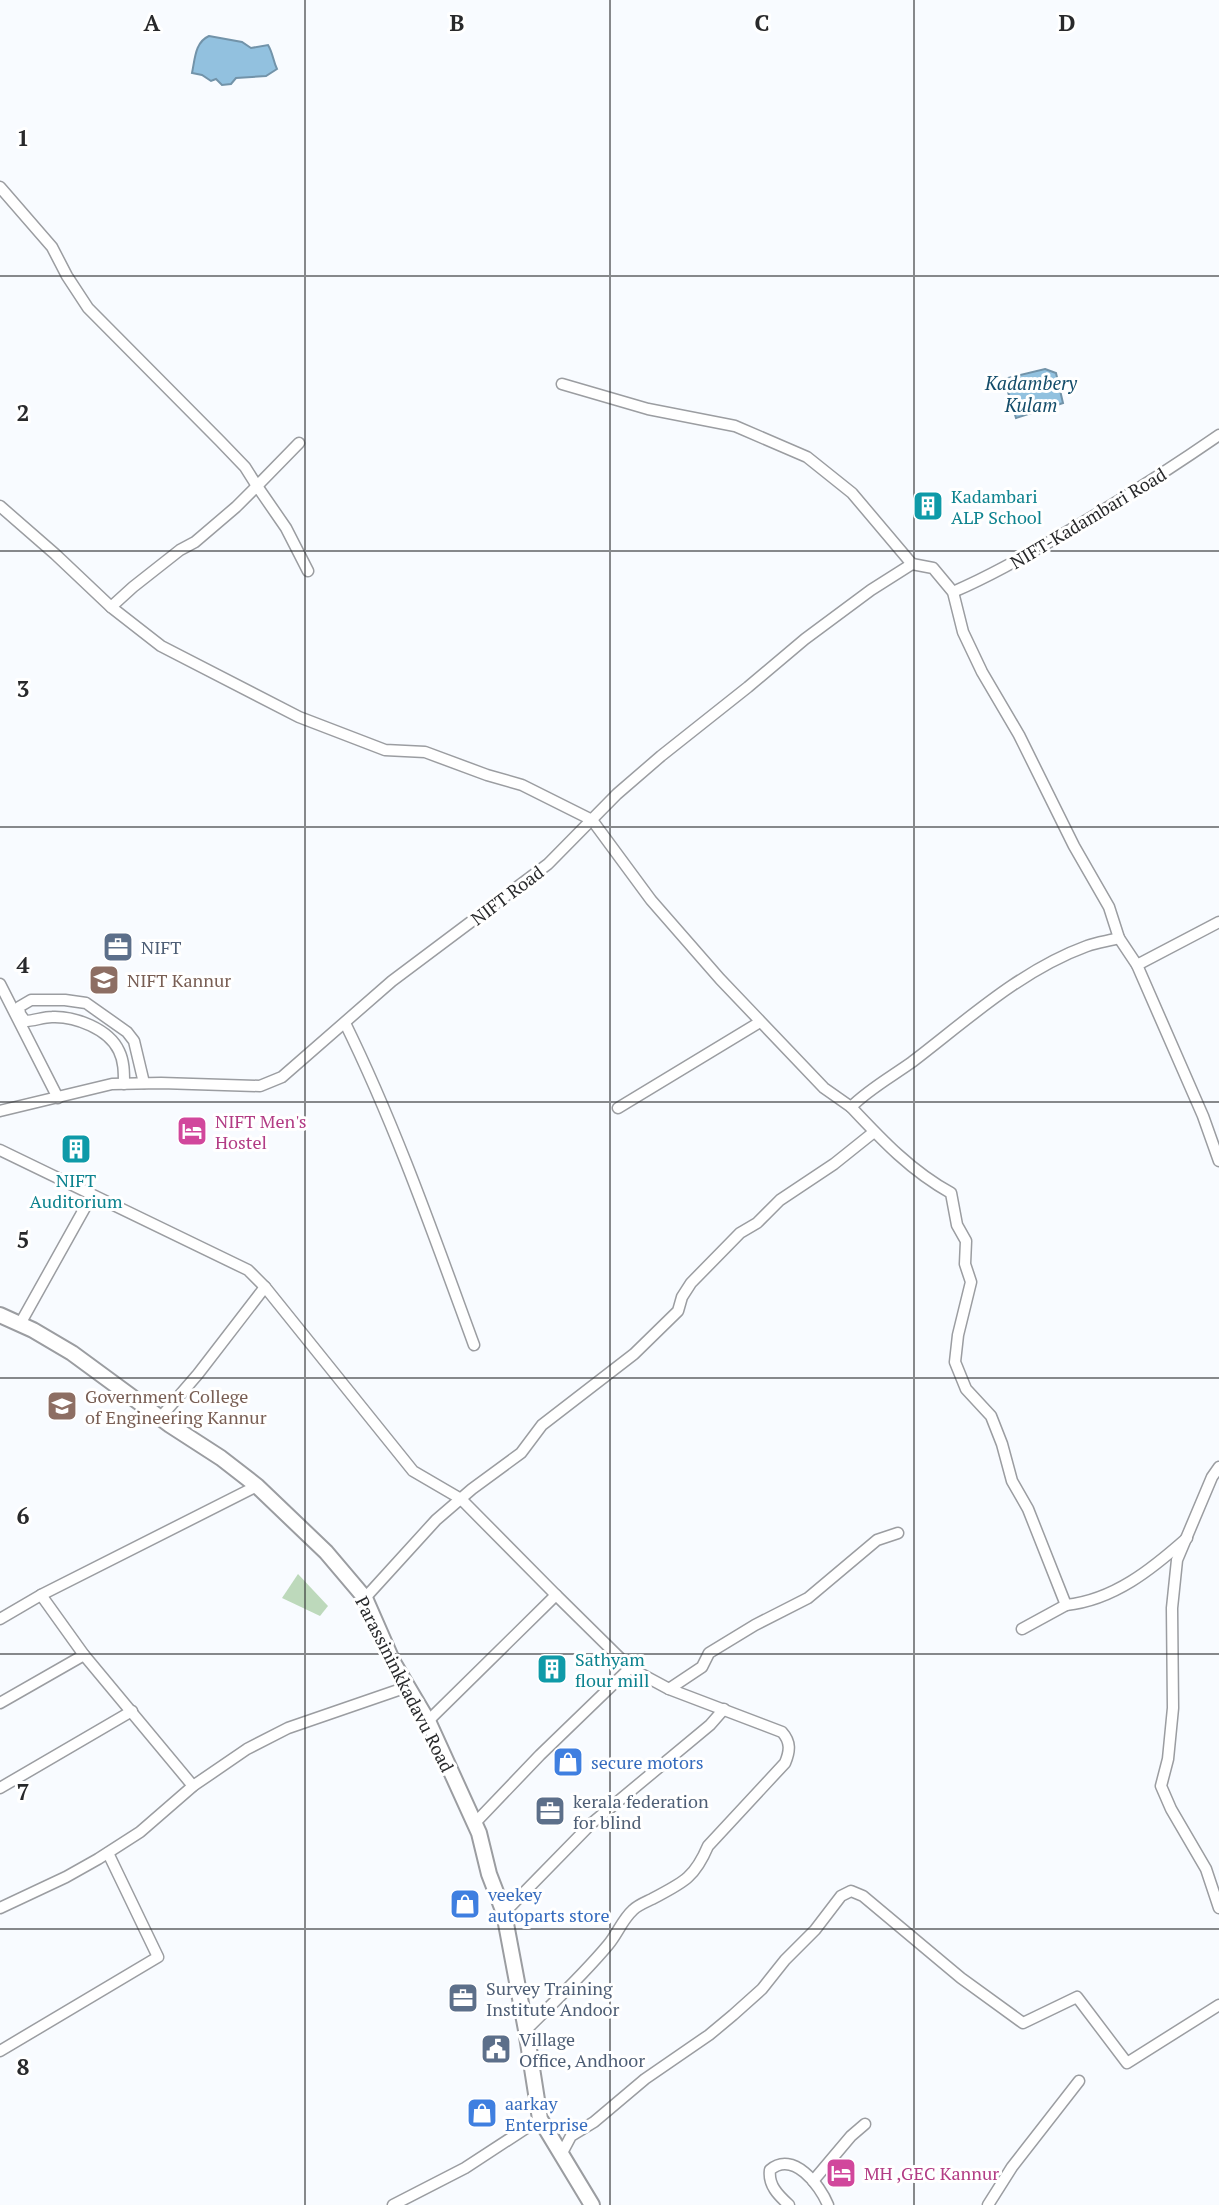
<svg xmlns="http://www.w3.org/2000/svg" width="1219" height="2205" viewBox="0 0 1219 2205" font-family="'PT Serif',serif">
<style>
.green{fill:#bdd9bb}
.water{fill:#92c1df;stroke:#7293a9;stroke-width:2}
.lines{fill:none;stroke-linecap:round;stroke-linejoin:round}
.minor-casing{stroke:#9b9da1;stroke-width:13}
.secondary-casing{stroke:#9b9da1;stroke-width:18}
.minor{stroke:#fff;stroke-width:10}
.secondary{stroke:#fff;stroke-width:14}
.grid{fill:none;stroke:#28292b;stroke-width:2;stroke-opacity:0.55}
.labels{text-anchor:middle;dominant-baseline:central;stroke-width:6;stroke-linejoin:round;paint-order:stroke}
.culture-label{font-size:18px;fill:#0d838f;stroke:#fff;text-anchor:start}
.street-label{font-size:18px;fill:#28292b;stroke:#fff}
.service-label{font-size:18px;fill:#4e5e75;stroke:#fff;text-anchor:start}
.education-label{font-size:18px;fill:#785e54;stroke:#fff;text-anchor:start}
.hotel-label{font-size:18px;fill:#b23c85;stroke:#fff;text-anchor:start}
.shop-label{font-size:18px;fill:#366cbe;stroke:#fff;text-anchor:start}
.water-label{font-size:19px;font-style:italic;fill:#134c6a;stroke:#fff}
.grid-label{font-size:23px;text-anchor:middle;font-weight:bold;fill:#28292b;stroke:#fff;stroke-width:6;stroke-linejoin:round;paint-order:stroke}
</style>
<rect width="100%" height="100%" fill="#f8fbff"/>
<path class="green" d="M298,1574L328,1606L320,1616L282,1598Z"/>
<g class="water">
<path d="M209,36L242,42L251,48L268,45C273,53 273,61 277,69L266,76L236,78L231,84L222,85L216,79L211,81L202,75L192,73C195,59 195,42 209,36Z"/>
<path d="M1045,369L1056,373L1063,403L1016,418L1004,379Z"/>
</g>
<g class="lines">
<g class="minor-casing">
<g id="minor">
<path d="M0,187L52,247L67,276L88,308L220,441L245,467L257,486L299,443"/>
<path d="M562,384L648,409L735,426L807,457L852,493L912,564"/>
<path d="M0,506L55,554L111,607L133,587L180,550L195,542L236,507L257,486L286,528L308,571"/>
<path d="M953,592C990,576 1023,557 1058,537C1113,505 1167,471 1219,435"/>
<path d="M111,607L161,646L299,717L385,750L425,752L487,775L522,785L592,820L651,900L720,979L824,1088L851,1107"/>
<path d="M1119,938C1109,941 1097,942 1087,946C1021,970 967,1020 912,1062C891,1077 869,1089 851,1107C882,1140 911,1171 951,1193L957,1225L966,1241L965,1264L971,1282L958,1335L955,1362L966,1389L991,1416L1002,1444L1012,1481L1028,1509L1066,1605C1114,1600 1152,1569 1187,1538"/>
<path d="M1137,965L1219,922"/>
<path d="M0,984L58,1098"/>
<path d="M345,1023C396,1127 434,1236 474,1345"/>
<path d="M124,1084C124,1072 124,1061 119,1051C109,1029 75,1016 52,1017C43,1017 34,1021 25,1021L20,1014L19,1007L31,1000H65L86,1003L127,1032L134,1041L144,1083"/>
<path d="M618,1108L760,1022"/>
<path d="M0,1111L112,1084L161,1083L260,1086L282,1077L392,981L548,864L617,794L661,756L748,687L805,639L871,590L912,564L933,568L953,592L963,632L982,672L1019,735L1074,846L1109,907L1119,938L1137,965L1203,1116L1219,1161"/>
<path d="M0,1150L248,1270L265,1287L413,1471L461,1499L556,1595L428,1721"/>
<path d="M20,1324L92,1195"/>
<path d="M160,1418L198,1374L265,1287"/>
<path d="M1219,1467L1212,1477L1177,1560L1172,1608L1173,1708L1168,1759L1161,1786L1171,1809L1206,1869L1219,1908"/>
<path d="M41,1595L84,1655L193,1786"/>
<path d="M365,1598L436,1520L472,1489L521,1453L542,1425L634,1354L678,1311L682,1297L691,1283L740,1233L757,1223L780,1200L834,1164L874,1132"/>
<path d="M0,1619L41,1595L257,1486"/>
<path d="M1022,1629L1066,1605"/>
<path d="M669,1689L702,1667L709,1653L755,1625L808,1598L877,1540L898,1533"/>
<path d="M0,1703L84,1655"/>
<path d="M0,1788L132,1711"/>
<path d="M474,1824L540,1755L630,1668"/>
<path d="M0,1908L66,1877L98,1859L140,1832L193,1786L247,1749L288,1728L407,1687"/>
<path d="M504,1913L592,1823L710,1725L724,1709"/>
<path d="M526,2030C554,2002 583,1975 608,1945C618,1933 622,1920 633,1910C638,1905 646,1902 652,1899C682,1883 694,1879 708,1846L785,1763C790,1751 791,1742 782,1732L669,1689L630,1668L556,1595"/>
<path d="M0,2051L158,1957L108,1853"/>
<path d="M562,2153L571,2136L594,2122L645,2079L709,2035L733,2015L762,1989L785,1960L815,1930L841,1896L851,1891L863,1896L961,1978L1023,2023L1077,1997L1127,2063L1219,2005"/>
<path d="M813,2181L851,2136L865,2124"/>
<path d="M393,2205L465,2168L540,2119"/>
<path d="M789,2205C778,2195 768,2185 770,2170C793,2150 820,2185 828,2205"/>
<path d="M988,2205L1012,2167L1079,2081"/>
</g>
</g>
<g class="secondary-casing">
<path id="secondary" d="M0,1315L33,1330L72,1353L170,1425L221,1458L257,1486L326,1552L365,1598L393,1662L428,1721L479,1833L489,1874L504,1913L526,2030L540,2119L592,2205"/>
</g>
<use href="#minor" class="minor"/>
<use href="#secondary" class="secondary"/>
</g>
<path class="grid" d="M305,0V2205M610,0V2205M914,0V2205M0,276H1219M0,551H1219M0,827H1219M0,1102H1219M0,1378H1219M0,1654H1219M0,1929H1219"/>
<defs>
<g id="building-square" transform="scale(1.575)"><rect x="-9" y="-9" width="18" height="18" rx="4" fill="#0f9aa8" stroke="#fff"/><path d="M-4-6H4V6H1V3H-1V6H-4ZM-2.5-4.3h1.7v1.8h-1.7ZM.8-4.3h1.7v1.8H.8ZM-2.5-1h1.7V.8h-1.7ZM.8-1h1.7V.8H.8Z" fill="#fff"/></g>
<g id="office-square" transform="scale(1.575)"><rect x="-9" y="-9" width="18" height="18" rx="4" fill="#5c6f8a" stroke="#fff"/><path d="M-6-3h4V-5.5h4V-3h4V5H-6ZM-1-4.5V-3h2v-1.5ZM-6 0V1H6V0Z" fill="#fff"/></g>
<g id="university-square" transform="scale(1.575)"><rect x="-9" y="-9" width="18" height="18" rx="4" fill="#8d6e63" stroke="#fff"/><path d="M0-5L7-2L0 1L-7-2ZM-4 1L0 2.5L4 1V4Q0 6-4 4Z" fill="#fff"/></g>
<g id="hotel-square" transform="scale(1.575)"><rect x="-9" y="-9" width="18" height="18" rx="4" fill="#d1479c" stroke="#fff"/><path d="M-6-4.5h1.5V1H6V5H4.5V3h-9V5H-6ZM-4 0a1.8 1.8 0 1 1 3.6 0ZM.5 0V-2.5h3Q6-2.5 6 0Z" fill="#fff"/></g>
<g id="shop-square" transform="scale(1.575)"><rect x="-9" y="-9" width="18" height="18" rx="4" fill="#3f7fe0" stroke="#fff"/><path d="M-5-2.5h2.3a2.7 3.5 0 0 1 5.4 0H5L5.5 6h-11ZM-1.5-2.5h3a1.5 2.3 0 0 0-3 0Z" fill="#fff"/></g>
<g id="civic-square" transform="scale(1.575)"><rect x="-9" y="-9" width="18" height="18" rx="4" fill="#5c6f8a" stroke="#fff"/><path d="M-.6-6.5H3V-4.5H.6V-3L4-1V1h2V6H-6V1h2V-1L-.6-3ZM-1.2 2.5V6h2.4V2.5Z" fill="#fff"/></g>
</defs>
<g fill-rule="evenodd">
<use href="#building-square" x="928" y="506"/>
<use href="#office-square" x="118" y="947"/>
<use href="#university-square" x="104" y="980"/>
<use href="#hotel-square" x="192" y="1131"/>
<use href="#building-square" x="76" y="1149"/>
<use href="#university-square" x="62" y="1406"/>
<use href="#building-square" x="552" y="1669"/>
<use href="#shop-square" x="568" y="1762"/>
<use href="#office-square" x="550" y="1811"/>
<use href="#shop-square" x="465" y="1904"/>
<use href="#office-square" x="463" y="1998"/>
<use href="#civic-square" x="496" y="2049"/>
<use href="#shop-square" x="482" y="2113"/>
<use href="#hotel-square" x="841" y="2173"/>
</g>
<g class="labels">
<g class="culture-label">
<text x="951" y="496">Kadambari<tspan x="951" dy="21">ALP School</tspan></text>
<text x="76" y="1180" text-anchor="middle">NIFT<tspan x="76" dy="21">Auditorium</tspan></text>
<text x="575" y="1659">Sathyam<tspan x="575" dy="21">flour mill</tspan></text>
</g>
<g class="street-label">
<text transform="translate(1088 518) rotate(-31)">NIFT-Kadambari Road</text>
<text transform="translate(507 895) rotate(-37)">NIFT Road</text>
<text transform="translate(405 1684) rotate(63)">Parassininkkadavu Road</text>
</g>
<g class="service-label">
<text x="141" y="947">NIFT</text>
<text x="573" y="1801">kerala federation<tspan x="573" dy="21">for blind</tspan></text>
<text x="486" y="1988">Survey Training<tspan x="486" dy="21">Institute Andoor</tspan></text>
<text x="519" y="2039">Village<tspan x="519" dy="21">Office, Andhoor</tspan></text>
</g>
<g class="education-label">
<text x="127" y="980">NIFT Kannur</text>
<text x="85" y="1396">Government College<tspan x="85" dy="21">of Engineering Kannur</tspan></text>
</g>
<g class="hotel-label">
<text x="215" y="1121">NIFT Men's<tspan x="215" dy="21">Hostel</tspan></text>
<text x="864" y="2173">MH ,GEC Kannur</text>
</g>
<g class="shop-label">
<text x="591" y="1762">secure motors</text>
<text x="488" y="1894">veekey<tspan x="488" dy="21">autoparts store</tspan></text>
<text x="505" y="2103">aarkay<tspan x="505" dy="21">Enterprise</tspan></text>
</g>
<g class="water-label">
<text x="1031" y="382">Kadambery<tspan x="1031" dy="22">Kulam</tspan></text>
</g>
</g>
<g class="grid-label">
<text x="152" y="31">A</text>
<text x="457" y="31">B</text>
<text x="762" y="31">C</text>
<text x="1067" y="31">D</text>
<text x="23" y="146">1</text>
<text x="23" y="421">2</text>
<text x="23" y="697">3</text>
<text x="23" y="973">4</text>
<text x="23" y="1248">5</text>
<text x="23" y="1524">6</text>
<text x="23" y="1800">7</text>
<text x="23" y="2075">8</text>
</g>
</svg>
